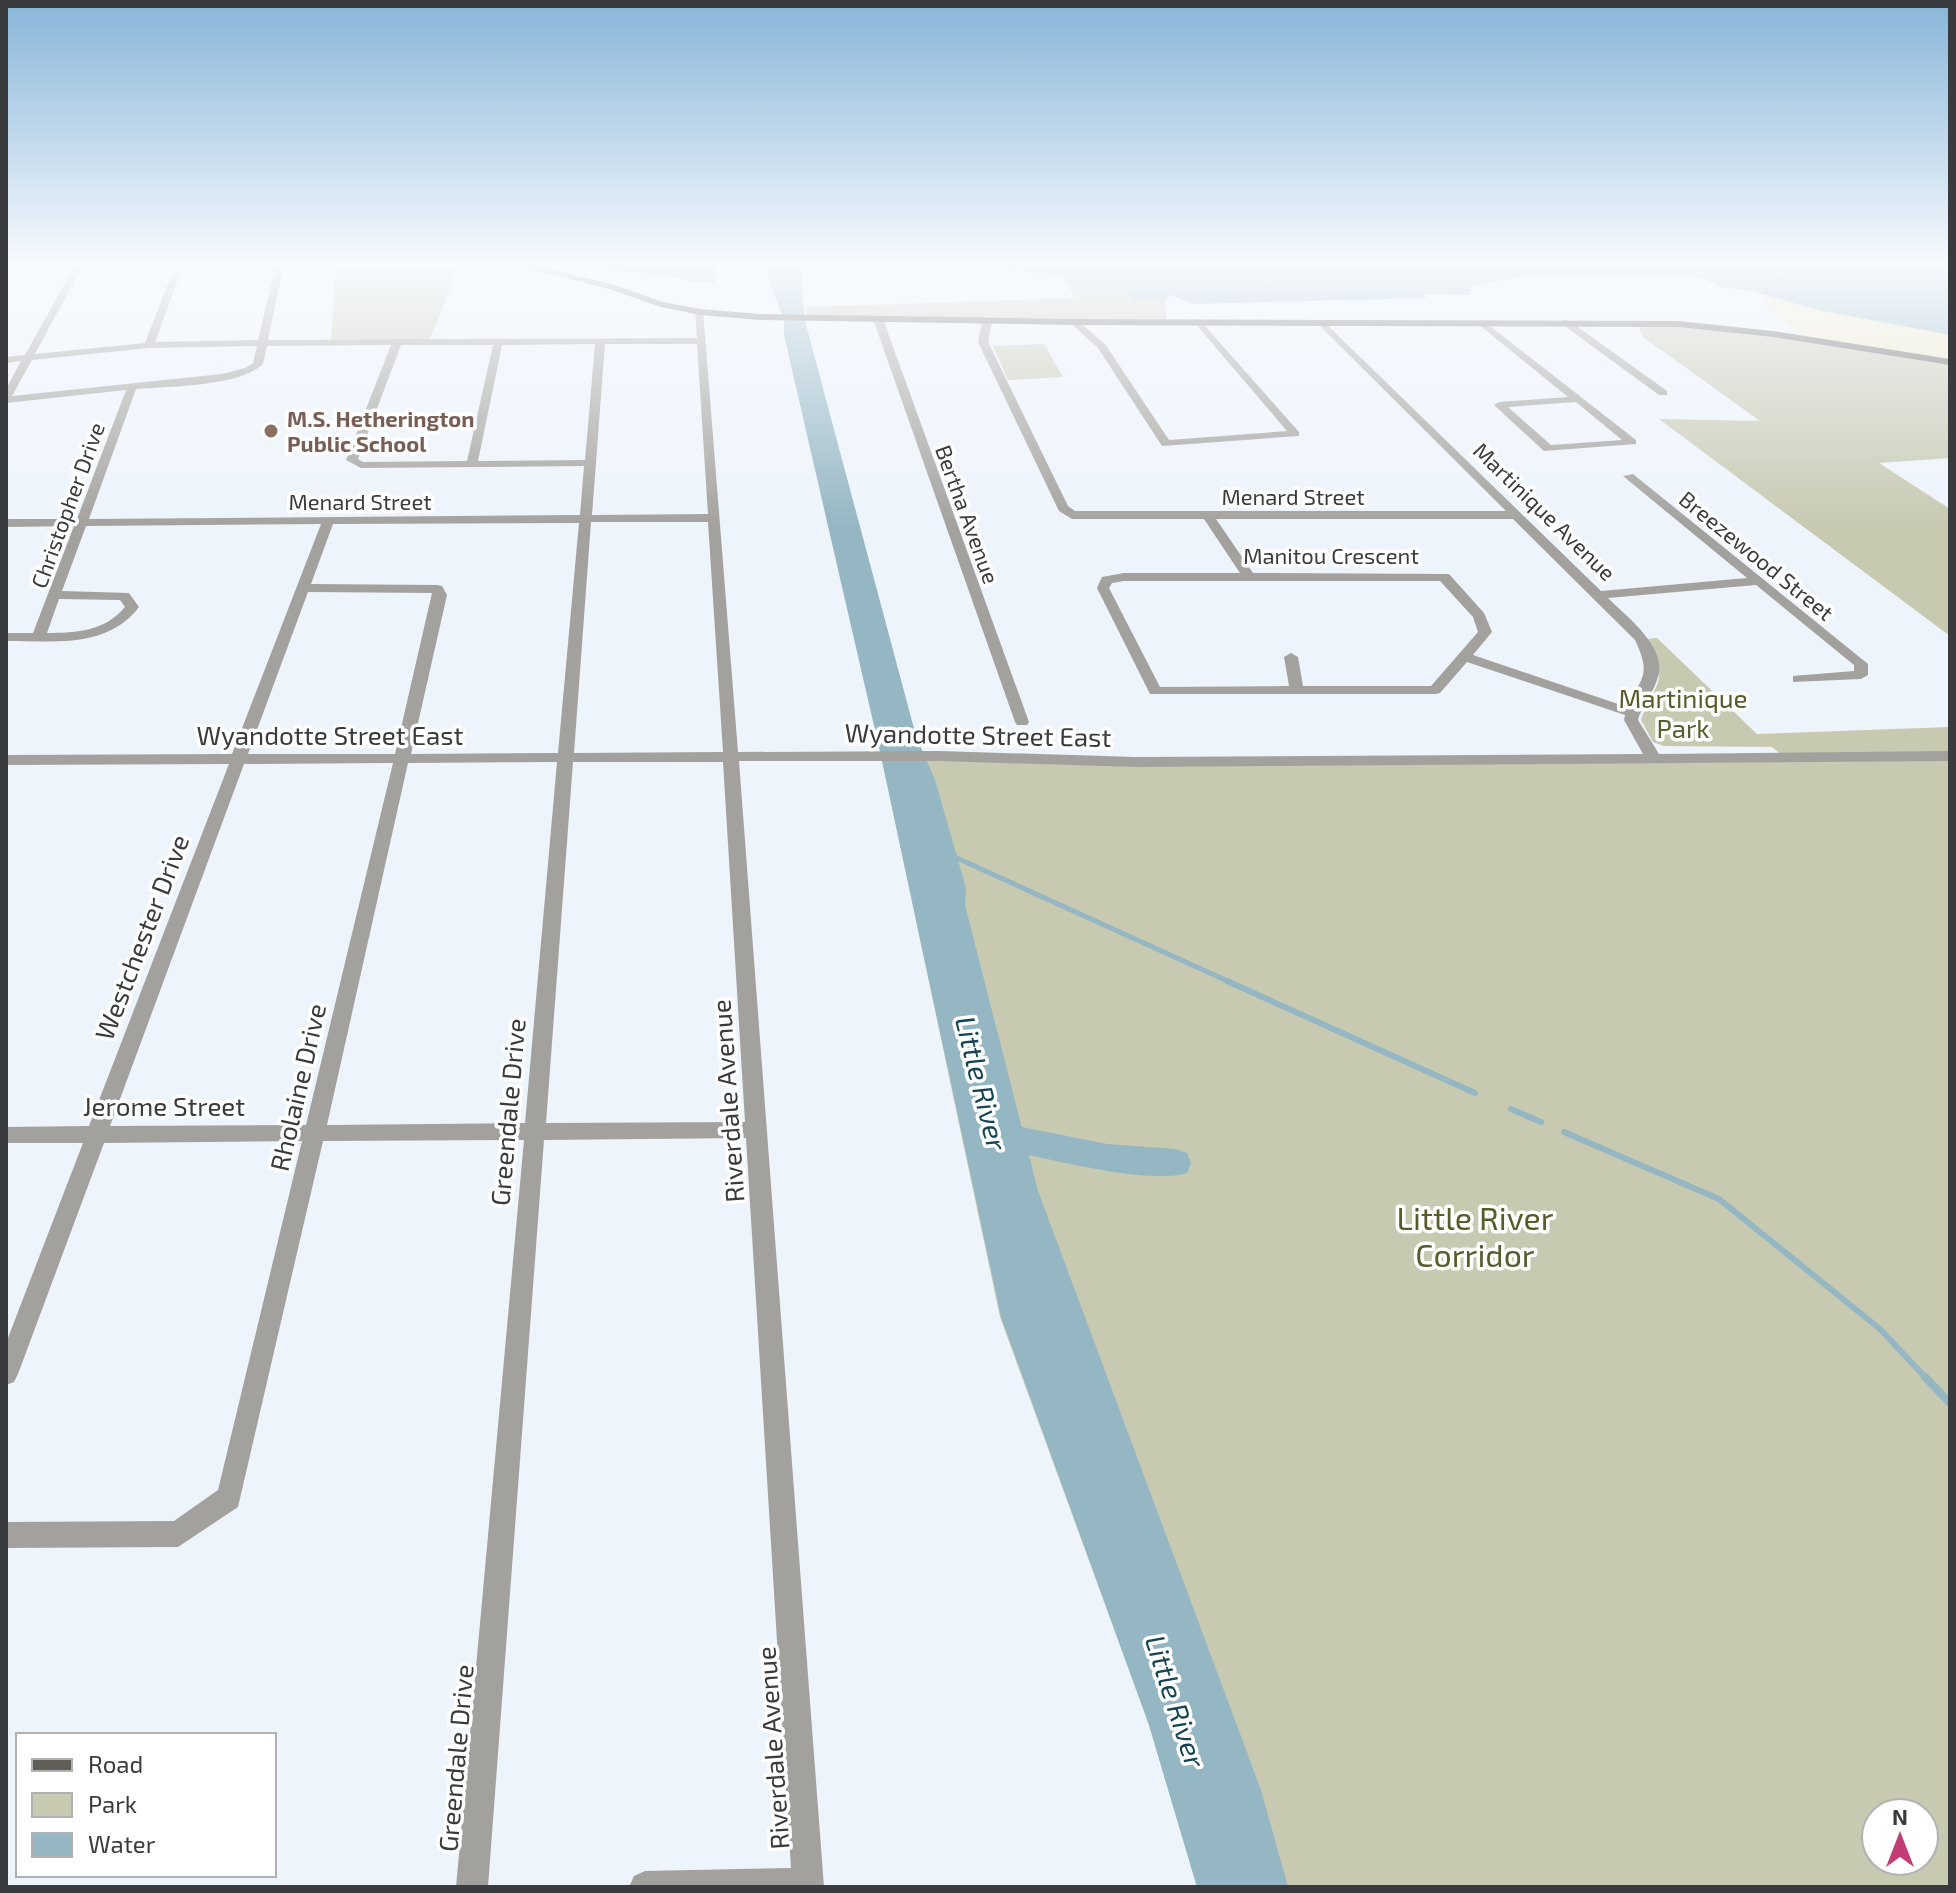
<svg xmlns="http://www.w3.org/2000/svg" width="1956" height="1893" viewBox="0 0 1956 1893" font-family="'Exo 2',sans-serif">
<style>
.green{fill:#c7c9b1;fill-rule:evenodd}
.sand{fill:#f4eac5}
.water{fill:#95b6c3}
.lines{fill:none;stroke-linecap:round;stroke-linejoin:round}
.stream-far2{stroke:#95b6c3;stroke-width:5}
.stream-far1{stroke:#95b6c3;stroke-width:6}
.stream{stroke:#95b6c3;stroke-width:8}
.river{fill:#95b6c3;fill-rule:evenodd}
.minor{fill:#a3a19d;fill-rule:evenodd}
.major{fill:#615d57;fill-rule:evenodd}
.education-dot{fill:#8d6e63;stroke:#fff;stroke-width:3}
.labels{text-anchor:middle;dominant-baseline:central;stroke-width:7;stroke-linejoin:round;paint-order:stroke}
.far-education-label{font-size:22px;font-weight:bold;fill:#785e54;stroke:#fff;text-anchor:start}
.far-street-label{font-size:22px;fill:#393b3e;stroke:#fff}
.park-label{font-size:26px;fill:#595b2a;stroke:#fff}
.street-label{font-size:26px;fill:#393b3e;stroke:#fff}
.water-label{font-size:28px;font-style:italic;fill:#154454;stroke:#fff}
.near-park-label{font-size:32px;fill:#595b2a;stroke:#fff}
</style>
<rect width="100%" height="100%" fill="#eef4fc"/>
<g class="green">
<path d="M336,263H460L429,341L331,342Z"/>
<path d="M1068,285L1124,289L1132,300H1165L1166,320L807,316L806,307L1075,298Z"/>
<path d="M1637,323L1703,326L1950,361V458L1879,463L1950,509V636L1659,419L1760,421L1643,337Z"/>
<path d="M1044,344L1063,377L1008,380L993,346Z"/>
<path d="M1657,638L1757,734L1950,727V1887H1197L1149,1725L1000,1317L881,756L1136,762L1782,755L1772,747L1664,746L1653,742L1641,720C1657,679 1669,683 1648,639ZM1876,1813H1924V1861H1876Z"/>
</g>
<path class="sand" d="M1762,296L1950,335V359L1801,336L1765,306Z"/>
<g class="water">
<path d="M608,263H715L717,282L696,283L676,277L607,270Z"/>
<path d="M763,263H800L805,321L916,736L935,780L966,888L965,905L1038,1191L1261,1790L1288,1887H1197L1149,1725L1001,1317L881,756L784,335V320Z"/>
<path d="M948,263H1950V335L1818,310L1748,290L1725,288L1704,279L1679,275L1526,276L1470,286L1472,291L1468,293L1473,295L1423,294L1426,298L1192,304L1171,295L1165,300H1132L1124,289L1068,285L1061,276Z"/>
</g>
<g class="lines">
<path class="stream-far2" d="M948,854L1232,983"/>
<g class="stream-far1">
<path d="M1227,981L1475,1093"/>
<path d="M1511,1109L1541,1122"/>
<path d="M1564,1132L1719,1199L1880,1329L1927,1379"/>
</g>
<path class="stream" d="M1925,1377L1950,1403"/>
<path class="river" d="M993,1121L1107,1144L1175,1149L1187,1153L1191,1163L1187,1173C1148,1186 1037,1156 993,1147L982,1143L977,1134L982,1125Z"/>
<g class="minor">
<path d="M76,263H84L35,354L145,343L176,263H184L155,342L258,340L276,263H284L268,340L697,338L695,312L703,310L738,752L939,751L1136,757L1643,754L1624,720L1625,715L1467,662L1440,693L1435,694H1150L1097,588L1102,577L1124,573H1240L1204,519H1072L1059,511L978,342L982,321L987,318L992,321L988,342L1068,506L1075,511H1506L1319,325L1322,320L1601,591L1747,578L1623,476L1633,474L1868,664V675L1861,679L1793,682V676L1854,671V665L1756,585L1608,598C1627,617 1670,649 1657,680C1652,695 1642,705 1638,720L1659,754L1950,751V761L1136,767L939,761H739L824,1887H629L634,1876L645,1871L791,1868L746,1138L544,1140L488,1887H456L524,1140L323,1141L238,1507L178,1547L6,1548V1522L174,1521L218,1490L302,1141L104,1143L18,1374L14,1382L6,1385V1343L83,1143H6V1127L89,1126L229,764L6,765V755L232,754L321,524L86,526L62,591L129,593L139,607C107,649 53,641 6,641V633H33L74,526L6,527V519H77L126,390L6,403V389L21,361L6,363V357L25,355ZM595,344L585,460L478,461L502,345ZM605,344H697L708,514L592,515ZM391,345L346,460L361,468L584,466L580,515L89,519L136,389C170,386 238,387 263,364L267,346ZM401,345H493L467,461L363,462L358,459ZM257,346L253,363L245,368L222,374L12,396L32,360L149,348ZM1216,519H1513L1635,640C1651,674 1643,676 1627,707L1473,655L1492,632L1484,613L1449,574L1253,573ZM591,522H708L723,752L574,753ZM579,523L558,753L411,754L447,595L442,586L437,585L311,584L333,524ZM1124,581H1440L1473,617L1478,632L1431,686H1303L1298,657L1291,653L1284,657L1289,686L1160,687L1109,588L1112,583ZM308,592L432,593L395,754H248ZM59,599L120,600L125,607C105,631 77,633 47,633ZM557,762L525,1123L327,1125L408,763ZM573,762H723L745,1122L546,1123ZM393,763L306,1125L110,1126L244,764Z"/>
<path d="M878,316L883,319L1029,722L1027,725H1017L1015,722L873,319Z"/>
<path d="M1198,318L1299,432V436L1162,446L1098,348L1069,322L1077,320L1105,344L1169,440L1287,431L1195,323Z"/>
<path d="M1481,319L1636,440V444L1544,451L1494,405L1499,402L1568,397L1478,324ZM1576,402L1622,440L1551,445L1508,407Z"/>
<path d="M1562,320H1568L1667,391V395H1659L1562,324Z"/>
</g>
<path class="major" d="M508,263H525L615,285L663,302L700,309L760,314L1074,319L1679,321L1773,331L1950,359V365L1773,337L1679,327L1074,325L760,320L700,315L661,307L609,289Z"/>
</g>
<linearGradient id="sky" x2="0" y2="1"><stop stop-color="#87b5d9"/><stop offset="0.5" stop-color="#f7fafe"/><stop offset="1" stop-color="#f7fafe" stop-opacity="0"/></linearGradient>
<rect width="1956" height="528" fill="url(#sky)"/>
<circle class="education-dot" cx="271" cy="431" r="8"/>
<g class="labels">
<g class="far-education-label">
<text x="287" y="418">M.S. Hetherington<tspan x="287" dy="25">Public School</tspan></text>
</g>
<g class="far-street-label">
<text x="1293" y="496">Menard Street</text>
<text x="360" y="501">Menard Street</text>
<text transform="translate(67 505) rotate(-70)">Christopher Drive</text>
<text transform="translate(1545 511) rotate(44)">Martinique Avenue</text>
<text transform="translate(968 514) rotate(70)">Bertha Avenue</text>
<text x="1331" y="555">Manitou Crescent</text>
<text transform="translate(1757 555) rotate(39)">Breezewood Street</text>
</g>
<g class="park-label">
<text x="1683" y="697">Martinique<tspan x="1683" dy="30">Park</tspan></text>
</g>
<g class="street-label">
<text x="330" y="734">Wyandotte Street East</text>
<text transform="translate(978 734) rotate(1)">Wyandotte Street East</text>
<text transform="translate(141 937) rotate(-69)">Westchester Drive</text>
<text transform="translate(297 1087) rotate(-77)">Rholaine Drive</text>
<text transform="translate(727 1101) rotate(-94)">Riverdale Avenue</text>
<text x="164" y="1105">Jerome Street</text>
<text transform="translate(507 1112) rotate(-85)">Greendale Drive</text>
<text transform="translate(772 1748) rotate(-94)">Riverdale Avenue</text>
<text transform="translate(455 1758) rotate(-85)">Greendale Drive</text>
</g>
<g class="water-label">
<text transform="translate(982 1083) rotate(76)">Little River</text>
<text transform="translate(1176 1701) rotate(72)">Little River</text>
</g>
<g class="near-park-label">
<text x="1475" y="1217">Little River<tspan x="1475" dy="37">Corridor</tspan></text>
</g>
</g>
<rect width="1956" height="1893" fill="none" stroke="#393b3e" stroke-width="16"/>
<rect x="16" y="1733" width="260" height="144" fill="#ffffff" stroke="#b0b1b2" stroke-width="2"/>
<rect x="32" y="1759" width="40" height="12" fill="#615d57" stroke="#b0b1b2" stroke-width="2"/>
<text x="88" y="1773" font-size="24" fill="#393b3e">Road</text>
<rect x="32" y="1793" width="40" height="24" fill="#c7c9b1" stroke="#b0b1b2" stroke-width="2"/>
<text x="88" y="1813" font-size="24" fill="#393b3e">Park</text>
<rect x="32" y="1833" width="40" height="24" fill="#95b6c3" stroke="#b0b1b2" stroke-width="2"/>
<text x="88" y="1853" font-size="24" fill="#393b3e">Water</text>
<g transform="translate(1900 1837)"><circle r="38" fill="#ffffff" stroke="#b0b1b2" stroke-width="2"/>
<path d="M0-6L14 30L0 20L-14 30Z" fill="#c33b77"/>
<text y="-12" font-size="22" font-weight="bold" text-anchor="middle" fill="#393b3e">N</text>
</g>
</svg>
